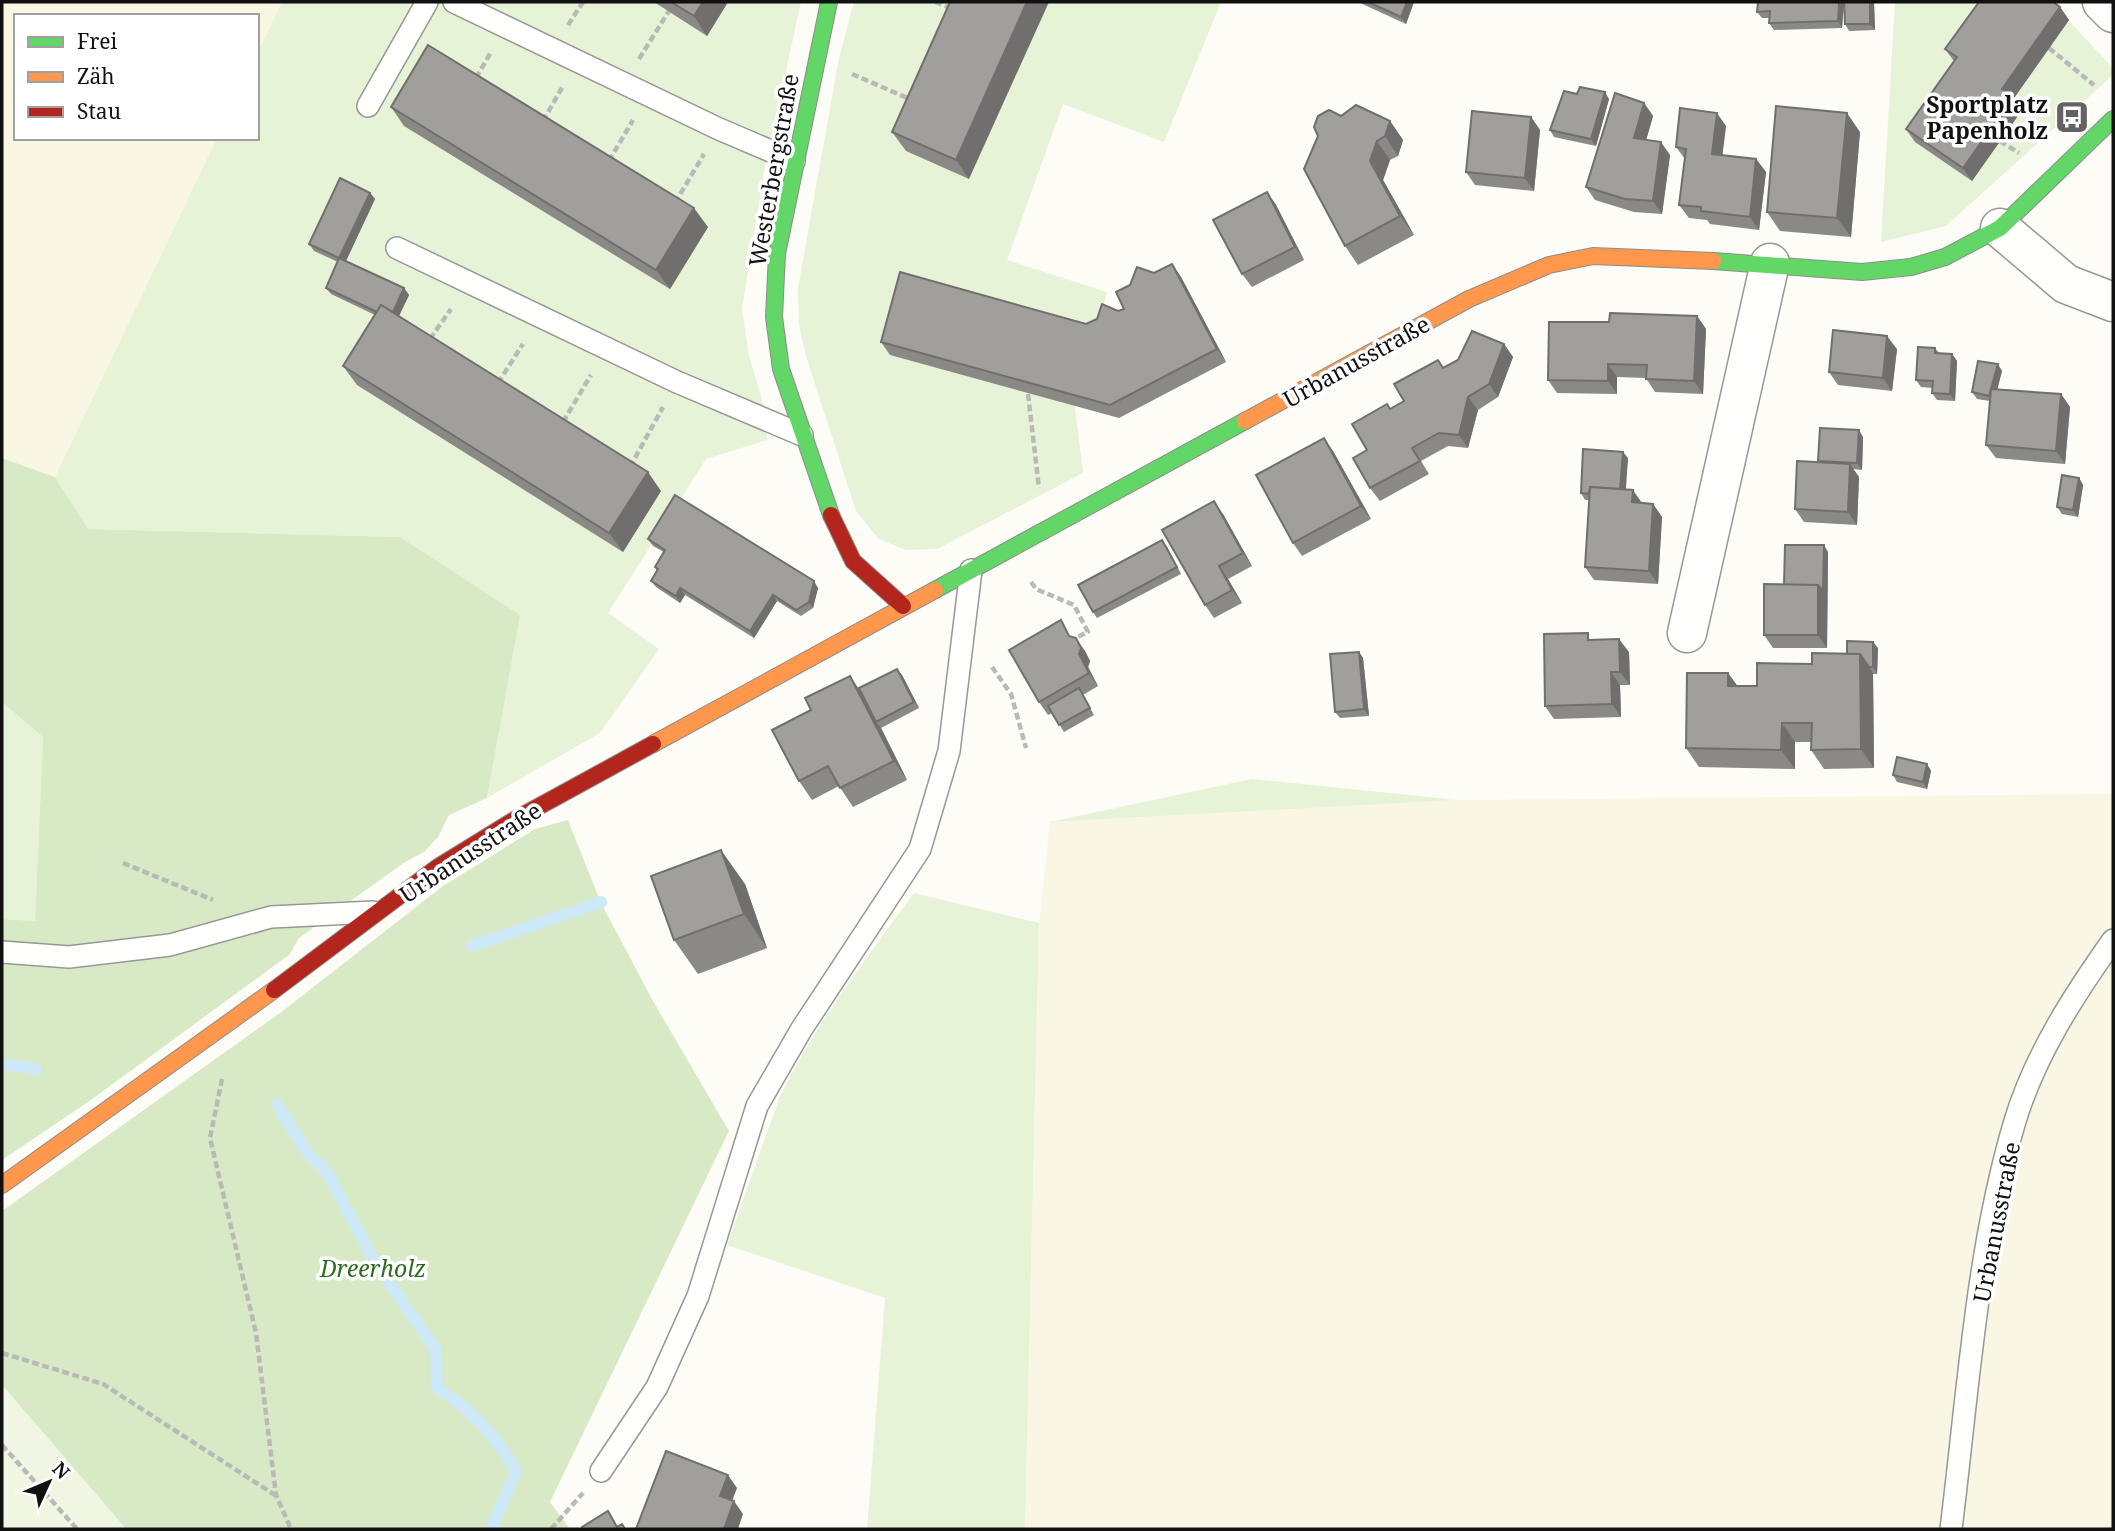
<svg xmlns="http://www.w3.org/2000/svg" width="2115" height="1531" viewBox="0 0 2115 1531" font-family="'Noto Serif',serif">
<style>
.farmland{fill:#f9f7e4}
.green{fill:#e7f3d7}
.forest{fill:#d8eac5}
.pitch{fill:#f0f6e1}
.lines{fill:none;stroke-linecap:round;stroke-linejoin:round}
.stream{stroke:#cde8f7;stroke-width:12}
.lane-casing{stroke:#979795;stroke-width:24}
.street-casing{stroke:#979795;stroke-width:41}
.fast-casing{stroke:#8e8d8b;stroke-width:18}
.slow-casing{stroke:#8e8d8b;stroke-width:18}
.jam-casing{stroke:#8e8d8b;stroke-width:18}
.path{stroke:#b9b9b8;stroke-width:4.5;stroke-dasharray:7 3.5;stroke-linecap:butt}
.lane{stroke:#fffffe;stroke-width:21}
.street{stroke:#fffffe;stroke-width:38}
.fast{stroke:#63d668;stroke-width:16}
.slow{stroke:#ff974d;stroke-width:16}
.jam{stroke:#b3261e;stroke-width:16}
.wall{fill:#8a8986}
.shaded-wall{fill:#716f6d}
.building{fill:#a19f9c;stroke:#716f6d;stroke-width:2}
.labels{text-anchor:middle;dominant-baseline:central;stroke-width:7;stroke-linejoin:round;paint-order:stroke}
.poi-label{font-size:23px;font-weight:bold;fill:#111;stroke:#fff;text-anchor:end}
.street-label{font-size:23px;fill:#111;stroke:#fff}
.park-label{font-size:23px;font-style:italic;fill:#2f6b1f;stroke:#fff}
</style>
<rect width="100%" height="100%" fill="#fdfcf7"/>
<g class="farmland">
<path d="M2,2H282L257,54V16H16V138H217L55,477L2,458Z"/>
<path d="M2113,794V1529H1025L1039,923L1050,822L1458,800Z"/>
</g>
<g class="green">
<path d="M282,2H801L764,172L742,309L749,356L762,399L767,440L706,459L608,613L659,649L600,733L487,798L519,615L400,537L88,529L55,477L217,138H257V54Z"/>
<path d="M854,2H1221L1164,142L1063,104L1007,260L1107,292L1075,407L1083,473L937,549L906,550L879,539L856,511L806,356L799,325L798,288L839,58Z"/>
<path d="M1895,2H2051L2113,68V75L1946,226L1881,242Z"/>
<path d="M2,702L43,737L35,921L2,919Z"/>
<path d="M1252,779L1458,800L1050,822Z"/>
<path d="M914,893L1039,923L1025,1529H867L885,1298L727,1245L780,1096C816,1023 866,959 914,893Z"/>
</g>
<g class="forest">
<path d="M2,458L55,477L88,529L400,537L520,615L487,798L449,815L438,837L424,852L405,862L299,938L290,954L91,1100L2,1160V919L35,921L43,737L2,702Z"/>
<path d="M568,820L601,903L653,1001L729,1131L550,1502L570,1529H126L2,1385V1211L280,1013L443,886L535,829Z"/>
</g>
<path class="pitch" d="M2,1385L126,1529H2Z"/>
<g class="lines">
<g class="stream">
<path d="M472,946L601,902"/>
<path d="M2,1064L36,1069"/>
<path d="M277,1104L306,1151L327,1172L373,1259L436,1350L437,1388C472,1410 497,1436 516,1472L491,1529"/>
</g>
<g class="lane-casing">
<g id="lane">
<path d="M454,2L719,129L794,161"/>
<path d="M368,106L427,2"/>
<path d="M397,248L677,382L802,435"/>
<path d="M2,952L69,957L170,945L271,917L373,912"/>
<path d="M601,1471L657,1387L698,1296L757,1106L801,1030L920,849L949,751L971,570"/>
<path d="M1951,1529C1968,1394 1976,1252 2015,1121C2035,1055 2074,995 2113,940"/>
</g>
</g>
<g class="street-casing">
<g id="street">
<path d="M2102,2L2113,13"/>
<path d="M2000,228L2066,284L2113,302"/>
<path d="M1687,633L1770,263"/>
</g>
</g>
<g class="fast-casing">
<g id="fast">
<path d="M829,2L777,254L774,317L781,369L831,515"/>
<path d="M1713,261L1862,272L1911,267L1945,257L2000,228L2113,119"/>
<path d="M935,590L1245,421"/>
</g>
</g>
<g class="slow-casing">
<g id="slow">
<path d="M1245,421L1469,299L1549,265L1593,256L1713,261"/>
<path d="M653,744L935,590"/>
<path d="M2,1185L274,990"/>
</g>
</g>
<g class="jam-casing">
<g id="jam">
<path d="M831,515L853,561L903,606"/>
<path d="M274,990L438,867L516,819L653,744"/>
</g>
</g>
<g class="path">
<path d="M935,2L951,8"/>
<path d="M568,25L583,2"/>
<path d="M2049,48L2094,85"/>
<path d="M639,59L669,11"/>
<path d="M852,74L912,100"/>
<path d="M476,78L491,52"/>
<path d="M543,121L563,86"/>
<path d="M2000,141L2019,153"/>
<path d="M609,161L633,120"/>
<path d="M675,203L704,154"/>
<path d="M430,339L451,309"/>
<path d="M498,383L523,344"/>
<path d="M1028,394L1039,488"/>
<path d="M563,422L591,375"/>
<path d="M630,467L663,407"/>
<path d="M1031,582L1036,589L1074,605L1088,632L1073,639"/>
<path d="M992,667L1011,694L1026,748"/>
<path d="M123,863L213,900"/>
<path d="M222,1079L210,1138L256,1333L276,1495L291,1529"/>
<path d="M2,1353L103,1384L275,1495"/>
<path d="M2,1445L77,1529"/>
<path d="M551,1529L583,1493"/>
</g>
<use href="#lane" class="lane"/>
<use href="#street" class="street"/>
<use href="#fast" class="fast"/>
<use href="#slow" class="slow"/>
<use href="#jam" class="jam"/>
</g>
<g class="wall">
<path d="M654,2H728L707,36Z"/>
<path d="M950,2L969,179L906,151L892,132Z"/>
<path d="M1358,2H1414L1406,24Z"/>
<path d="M1844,2L1842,28L1774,30L1769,23V18H1762L1757,12Z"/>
<path d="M1844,2H1873L1874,3L1875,30L1849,31L1845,24Z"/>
<path d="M2060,7L2069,20L2014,98L2022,110L1972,181L1915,142L1906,129L1954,61L1945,49Z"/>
<path d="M1609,99L1596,146L1554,137L1550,130Z"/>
<path d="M1644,103L1653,116L1646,140L1670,155L1662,214L1634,212L1595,200L1586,187Z"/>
<path d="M391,107L708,227L670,289L404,126Z"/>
<path d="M1341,116L1390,121L1403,140L1398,156L1390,160L1383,180L1414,235L1358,265L1345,246Z"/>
<path d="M1531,117L1540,130L1534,191L1475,185L1466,172Z"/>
<path d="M1726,126L1722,155L1756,159L1766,172L1759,230L1710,224L1707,220L1689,218L1679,205L1685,159L1676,147Z"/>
<path d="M1860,132L1851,237L1780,231L1767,212Z"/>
<path d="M1267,192L1276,205L1304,260L1252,287L1242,274Z"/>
<path d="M370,193L375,199L346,261L404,288L409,295L399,316L661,491L623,552L357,385L343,366L375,315L331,294L326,288L338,262L314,251L309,244Z"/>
<path d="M1172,264L1181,277L1226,362L1119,418L890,355L881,342L1086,324L1124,309L1154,273Z"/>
<path d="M1697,316L1706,329L1703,394L1655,392L1646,378L1617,377V394L1557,393L1548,380L1609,322Z"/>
<path d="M1504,344L1513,357L1498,397L1478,410L1468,448L1448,446L1421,461L1429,474L1380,501L1370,488L1367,450L1391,409L1404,401L1444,368Z"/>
<path d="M1935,348L1940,354H1952L1957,361L1955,401L1937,400L1932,393L1933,388L1921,387L1916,380Z"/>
<path d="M1897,349L1892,391L1838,385L1829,372Z"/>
<path d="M2002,371L1997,389L2061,394L2070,407L2065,464L1996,458L1986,445L1990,401L1977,399L1972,392Z"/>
<path d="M1863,437L1862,470L1853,469L1859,477L1857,525L1804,522L1795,509L1819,462L1818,461Z"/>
<path d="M1333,451L1371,519L1302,556L1293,543Z"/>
<path d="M1628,458L1625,489L1642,503L1653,504L1662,517L1658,584L1594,580L1585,567L1589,500H1585L1581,493Z"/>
<path d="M2079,478L2083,485L2078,517L2062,514L2057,507Z"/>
<path d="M1223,514L1252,566L1228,579L1242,603L1214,618L1205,605Z"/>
<path d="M648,539L818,588L813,608L801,616L777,601L754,638L685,595L680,603L656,587L651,581L657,571L655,567L664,552L653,546Z"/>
<path d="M1167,547L1181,574L1097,618L1093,612Z"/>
<path d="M1828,552L1827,648H1773L1764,635L1784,585Z"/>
<path d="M1072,637L1085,651L1090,661L1088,667L1098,686L1083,695L1094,715L1064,732L1052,713L1048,715L1039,702Z"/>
<path d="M1592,639L1629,652L1630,685H1620L1621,717L1554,719L1545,706Z"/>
<path d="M1878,648L1877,674H1873L1874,768L1824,769L1811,750V742H1795V769L1699,767L1686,748L1728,673L1737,686H1757L1812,664L1847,654Z"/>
<path d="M1359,652L1363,658L1369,716L1340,718L1335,712Z"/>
<path d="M902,675L919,708L881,728L907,780L853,807L839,786L812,800L799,781L811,710L859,688Z"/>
<path d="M1927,764L1931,771L1927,789L1897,782L1893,775Z"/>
<path d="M745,884L767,948L698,974L674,940Z"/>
</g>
<g class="shaded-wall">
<path d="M703,2H728L707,36L694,16Z"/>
<path d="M1027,2H1049L969,179L956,160Z"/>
<path d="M1407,2H1414L1406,24L1401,17Z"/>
<path d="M1839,2H1844L1842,28L1838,21Z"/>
<path d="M1870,2H1873L1874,3L1875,30L1870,24Z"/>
<path d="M2060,7L2069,20L2014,98L2022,110L1972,181L1963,168L2002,89Z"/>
<path d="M1605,92L1609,99L1596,146L1591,139Z"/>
<path d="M1644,103L1653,116L1643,151L1634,138Z"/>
<path d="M1717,113L1726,126L1721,167L1712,154Z"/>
<path d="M1847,113L1860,132L1851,237L1837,218Z"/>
<path d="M1531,117L1540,130L1534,191L1525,178Z"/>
<path d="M1390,121L1403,140L1398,156L1385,136Z"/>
<path d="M1377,141L1390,160L1383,180L1414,235L1400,216L1370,161Z"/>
<path d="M1661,142L1670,155L1662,214L1653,201Z"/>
<path d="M1756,159L1766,172L1759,230L1750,217Z"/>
<path d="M1267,192L1276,205L1304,260L1295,247Z"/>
<path d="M370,193L375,199L344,265L339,258Z"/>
<path d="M694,208L708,227L670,289L656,270Z"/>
<path d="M1172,264L1181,277L1226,362L1217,349Z"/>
<path d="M404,288L409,295L395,324L390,318Z"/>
<path d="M1697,316L1706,329L1703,394L1694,381Z"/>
<path d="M1887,336L1897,349L1892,391L1883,378Z"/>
<path d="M1504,344L1513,357L1498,397L1489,384Z"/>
<path d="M1952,354L1957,361L1955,401L1950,394Z"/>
<path d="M1608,364L1617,377V394L1608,381Z"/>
<path d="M1998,364L2002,371L1994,402L1989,396Z"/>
<path d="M2061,394L2070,407L2065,464L2056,451Z"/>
<path d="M1468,397L1478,410L1468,448L1459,435Z"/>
<path d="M1859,430L1863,437L1862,470L1857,463Z"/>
<path d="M1324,438L1333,451L1371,519L1361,506Z"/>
<path d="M1623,452L1628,458L1625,502L1620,495Z"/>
<path d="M1850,464L1859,477L1857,525L1848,512Z"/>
<path d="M648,472L661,491L623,552L609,533Z"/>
<path d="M2079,478L2083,485L2078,517L2073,510Z"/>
<path d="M1633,490L1642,503L1632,502Z"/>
<path d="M1214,501L1223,514L1252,566L1243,553Z"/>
<path d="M1653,504L1662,517L1658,584L1649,571Z"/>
<path d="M1162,540L1167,547L1181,574L1177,567Z"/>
<path d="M1824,545L1828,552L1827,648L1818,635V585Z"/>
<path d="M1219,566L1228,579L1242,603L1232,590Z"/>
<path d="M814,581L818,588L813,608L809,602Z"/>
<path d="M680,588L685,595L680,603L676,596Z"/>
<path d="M773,595L777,601L754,638L750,631Z"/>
<path d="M1076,638L1085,651L1090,661L1088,667L1098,686L1089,673L1079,654Z"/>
<path d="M1619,639L1629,652L1630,685L1620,672Z"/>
<path d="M1873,642L1878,648L1877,674L1873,667Z"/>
<path d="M1359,652L1363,658L1369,716L1364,709Z"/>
<path d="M1860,654L1873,673L1874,768L1861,749Z"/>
<path d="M897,669L902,675L919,708L914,702Z"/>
<path d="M1611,672L1620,685L1621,717L1612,704Z"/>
<path d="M1728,673L1742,692L1728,686Z"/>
<path d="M850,676L863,695L876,722L881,728L907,780L894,761Z"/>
<path d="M1782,723L1795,742V769L1781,750Z"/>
<path d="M1927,764L1931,771L1927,789L1923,782Z"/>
<path d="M721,850L745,884L767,948L744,914Z"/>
<path d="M728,1475L737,1488L729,1509L720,1496Z"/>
<path d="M734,1501L743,1514L738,1529H724Z"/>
</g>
<g class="building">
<path d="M671,2H703L694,16Z"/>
<path d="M950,2H1027L956,160L892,132Z"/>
<path d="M1368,2H1407L1401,17Z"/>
<path d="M1758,2H1839L1838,21L1769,23L1770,11L1757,12Z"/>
<path d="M1844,2H1870V24H1845Z"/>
<path d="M1979,2H2053L2060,7L2002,89L2013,97L1963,168L1906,129L1957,57L1945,49Z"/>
<path d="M428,45L694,208L656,270L391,107Z"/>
<path d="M1580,87L1605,92L1591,139L1550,130L1564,91L1577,94Z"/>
<path d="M1615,93L1644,103L1634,138L1661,142L1653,201L1625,199L1586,187Z"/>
<path d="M1356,105L1390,121L1385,136L1377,141L1370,161L1400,216L1345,246L1304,169L1318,136L1314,127L1318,116L1329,110L1341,116Z"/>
<path d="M1776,106L1847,113L1837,218L1767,212Z"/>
<path d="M1680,108L1717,113L1712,154L1756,159L1750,217L1701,211V207L1679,205L1686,149L1676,147Z"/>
<path d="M1472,111L1531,117L1525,178L1466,172Z"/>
<path d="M340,178L370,193L339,258L309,244Z"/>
<path d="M1267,192L1295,247L1242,274L1213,220Z"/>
<path d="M339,258L404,288L393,312L381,305L377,312L326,288Z"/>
<path d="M1172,264L1217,349L1110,405L881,342L900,272L1086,324L1097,319L1102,304L1118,311L1124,309L1116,292L1130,285L1137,267L1154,273Z"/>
<path d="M381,305L648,472L609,533L343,366Z"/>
<path d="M1610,313L1697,316L1694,381L1646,379L1647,365L1608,364V381L1548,380L1549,322H1609Z"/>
<path d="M1833,330L1887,336L1883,378L1829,372Z"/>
<path d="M1472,331L1504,344L1489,384L1468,397L1459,435L1439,433L1412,448L1420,461L1370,488L1353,458L1367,450L1352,424L1387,404L1390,409L1404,401L1394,384L1438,360L1443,368L1458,360Z"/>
<path d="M1918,347L1935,348V353L1952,354L1950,394L1932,393L1933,381L1916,380Z"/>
<path d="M1978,361L1998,364L1989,396L1972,392Z"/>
<path d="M1991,389L2061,394L2056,451L1986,445Z"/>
<path d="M1820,428L1859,430L1857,463L1818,461Z"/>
<path d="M1324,438L1361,506L1293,543L1256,475Z"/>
<path d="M1583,449L1623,452L1620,489L1590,487L1589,494L1581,493Z"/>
<path d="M1797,461L1850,464L1848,512L1795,509Z"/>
<path d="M2062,475L2079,478L2073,510L2057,507Z"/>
<path d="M1590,487L1633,490L1632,502L1653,504L1649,571L1585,567Z"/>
<path d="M675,495L814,581L809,602L796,610L773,595L750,631L680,588L676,596L651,581L658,569L655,567L665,550L648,539Z"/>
<path d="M1214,501L1243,553L1219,566L1232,590L1205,605L1162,530Z"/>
<path d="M1162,540L1177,567L1093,612L1078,585Z"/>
<path d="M1785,545H1824L1823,591L1818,585H1784Z"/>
<path d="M1764,584L1818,585V635H1764Z"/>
<path d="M1061,620L1069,636L1076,638L1081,648L1079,654L1089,673L1039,702L1009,650Z"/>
<path d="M1588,633V640L1619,639L1620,672H1611L1612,704L1545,706L1544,634Z"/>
<path d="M1847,641L1873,642V667H1869L1860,654H1847Z"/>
<path d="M1359,652L1364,709L1335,712L1330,654Z"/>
<path d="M1812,653L1860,654L1861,749L1811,750L1812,723H1782L1781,750L1686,748L1687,673H1728V686H1757V663L1812,664Z"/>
<path d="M897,669L914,702L876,722L859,688Z"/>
<path d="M850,676L894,761L840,788L828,766L799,781L772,730L811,710L805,698Z"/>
<path d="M1079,688L1090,708L1059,725L1048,706Z"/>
<path d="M1897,757L1927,764L1923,782L1893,775Z"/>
<path d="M721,850L744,914L674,940L651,876Z"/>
<path d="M666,1451L728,1475L720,1496L734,1501L724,1529H636Z"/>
<path d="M608,1511L617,1527L622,1524L625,1529H583L582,1527Z"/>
</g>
<defs>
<g id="bus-square" transform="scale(1.75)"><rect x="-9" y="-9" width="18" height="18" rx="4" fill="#646362" stroke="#fff"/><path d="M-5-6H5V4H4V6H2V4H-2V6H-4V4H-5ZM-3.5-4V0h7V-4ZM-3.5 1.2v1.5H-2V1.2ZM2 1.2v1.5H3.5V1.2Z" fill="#fff"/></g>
</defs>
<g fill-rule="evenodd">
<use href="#bus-square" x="2072" y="117"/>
</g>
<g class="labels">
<g class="poi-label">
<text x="2048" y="104">Sportplatz<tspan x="2048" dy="26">Papenholz</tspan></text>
</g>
<g class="street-label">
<text transform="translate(773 170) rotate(-80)">Westerbergstraße</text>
<text transform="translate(1356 361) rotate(-29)">Urbanusstraße</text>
<text transform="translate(470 852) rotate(-33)">Urbanusstraße</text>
<text transform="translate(1996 1222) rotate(-79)">Urbanusstraße</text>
</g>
<g class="park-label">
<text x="373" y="1268">Dreerholz</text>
</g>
</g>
<rect width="2115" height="1531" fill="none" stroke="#111111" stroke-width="7"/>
<rect x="14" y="14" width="245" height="126" fill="#ffffff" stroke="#a0a0a0" stroke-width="2"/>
<rect x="28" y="37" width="35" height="10" fill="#63d668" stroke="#a0a0a0" stroke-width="2"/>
<text x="77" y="49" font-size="21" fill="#111111">Frei</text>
<rect x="28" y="72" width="35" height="10" fill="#ff974d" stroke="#a0a0a0" stroke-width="2"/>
<text x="77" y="84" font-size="21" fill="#111111">Zäh</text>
<rect x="28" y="107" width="35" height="10" fill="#b3261e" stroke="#a0a0a0" stroke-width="2"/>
<text x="77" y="119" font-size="21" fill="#111111">Stau</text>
<g transform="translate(49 1482) rotate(46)" stroke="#ffffff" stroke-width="5" paint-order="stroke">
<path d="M0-5L12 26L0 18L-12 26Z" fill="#111111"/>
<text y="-10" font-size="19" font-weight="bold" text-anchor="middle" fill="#111111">N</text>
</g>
</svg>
